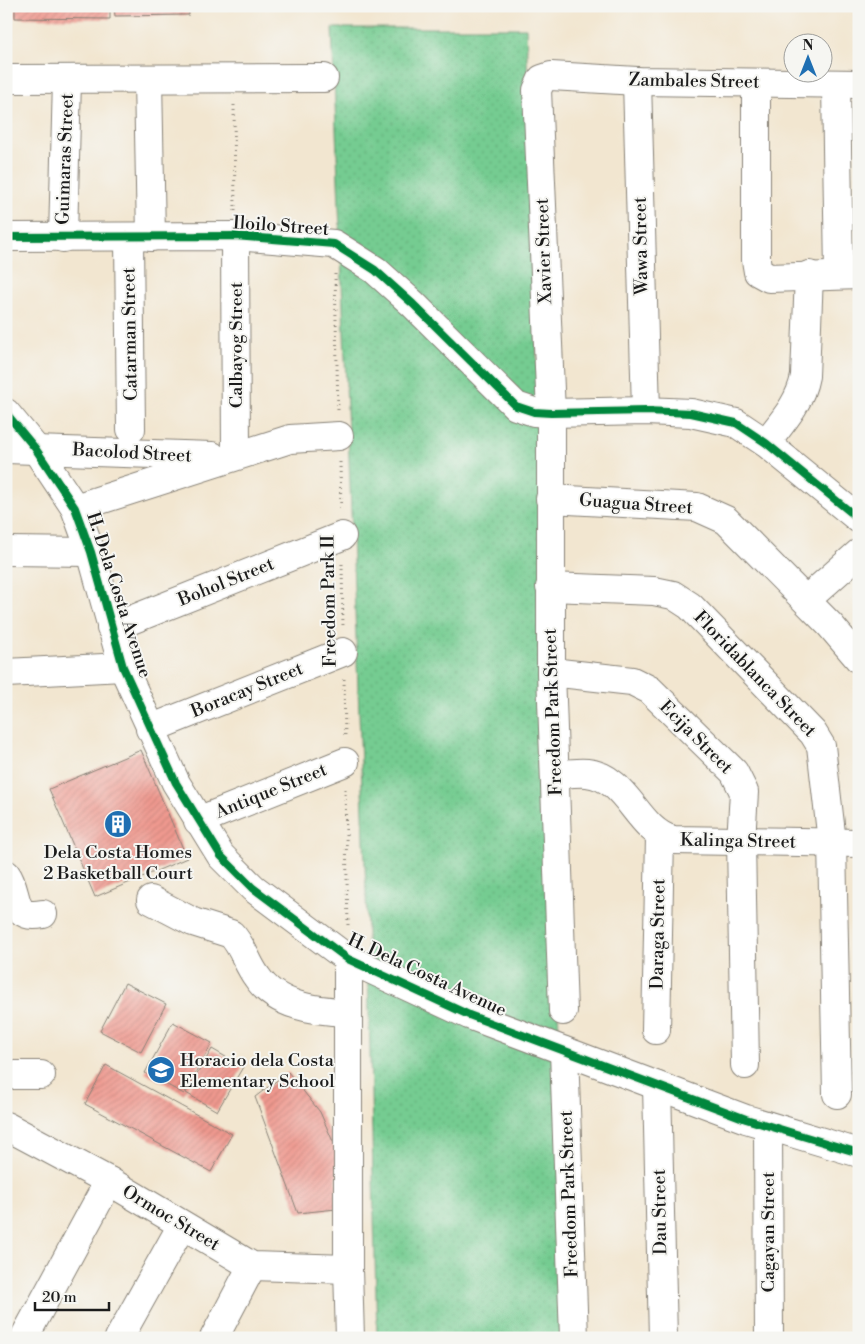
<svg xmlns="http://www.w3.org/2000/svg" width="865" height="1344" viewBox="0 0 865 1344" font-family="'Libre Bodoni',serif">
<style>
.green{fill:url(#green-dots);stroke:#487456}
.building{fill:url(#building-hatch)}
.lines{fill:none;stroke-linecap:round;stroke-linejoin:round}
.minor-casing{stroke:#878176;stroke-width:30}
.path{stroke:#878176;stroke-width:3;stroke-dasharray:1 4;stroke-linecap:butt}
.minor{stroke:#fff;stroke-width:28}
.cycleway-casing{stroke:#f6f6f2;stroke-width:11}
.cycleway{stroke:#00873e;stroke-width:8}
.labels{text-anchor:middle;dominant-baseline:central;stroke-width:4;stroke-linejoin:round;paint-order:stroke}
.street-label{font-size:18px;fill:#1c1c1c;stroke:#f6f6f2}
.poi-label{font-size:18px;fill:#1c1c1c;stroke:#f6f6f2}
</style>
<defs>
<pattern id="green-dots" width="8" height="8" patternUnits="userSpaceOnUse" patternTransform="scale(1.25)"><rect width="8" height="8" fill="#75cc91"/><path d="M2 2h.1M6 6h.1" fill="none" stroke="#65af7c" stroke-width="1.8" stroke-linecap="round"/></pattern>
<pattern id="building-hatch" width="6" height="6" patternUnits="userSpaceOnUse" patternTransform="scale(1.25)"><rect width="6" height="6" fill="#ef998f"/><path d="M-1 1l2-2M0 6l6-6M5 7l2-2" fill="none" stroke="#cc837b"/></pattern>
</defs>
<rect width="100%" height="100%" fill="#f6f6f2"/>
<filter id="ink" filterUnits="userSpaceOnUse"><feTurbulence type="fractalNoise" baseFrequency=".02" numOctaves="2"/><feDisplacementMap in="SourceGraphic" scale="10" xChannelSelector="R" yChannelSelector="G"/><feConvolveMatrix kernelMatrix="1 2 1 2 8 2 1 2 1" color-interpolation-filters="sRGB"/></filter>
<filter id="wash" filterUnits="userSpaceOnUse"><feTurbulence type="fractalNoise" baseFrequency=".0096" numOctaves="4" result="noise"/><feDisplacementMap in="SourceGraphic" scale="20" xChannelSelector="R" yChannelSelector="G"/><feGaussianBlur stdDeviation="1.12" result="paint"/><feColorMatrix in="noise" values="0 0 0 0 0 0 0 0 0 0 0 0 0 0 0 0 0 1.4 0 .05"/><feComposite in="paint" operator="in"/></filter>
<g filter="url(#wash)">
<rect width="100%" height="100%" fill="#f2e6d0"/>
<path class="green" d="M332,28H526L569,1338H377L366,891Z"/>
<g id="blocks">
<g class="building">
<path d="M15,6H110V19L15,18Z"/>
<path d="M114,6H188L189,15L115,16Z"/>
<path d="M141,750L187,858L95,897L49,789Z"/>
<path d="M125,983L166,1004L141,1052L100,1031Z"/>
<path d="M173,1022L212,1043L184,1094L145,1073Z"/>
<path d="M212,1049L243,1067L217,1111L186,1093Z"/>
<path d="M106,1065L232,1134L211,1172L85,1104Z"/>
<path d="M288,1072L320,1112L338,1153L336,1209L298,1213L255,1097Z"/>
</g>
</g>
</g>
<g filter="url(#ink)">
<use href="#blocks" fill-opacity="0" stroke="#878176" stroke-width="1"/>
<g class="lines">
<g class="minor-casing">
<g id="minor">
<path d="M6,79L324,78"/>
<path d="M148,79L151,237"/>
<path d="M637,81L646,411"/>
<path d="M756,83V260L758,272L769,278L859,275"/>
<path d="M836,84L839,274"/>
<path d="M235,236L236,455"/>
<path d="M6,237L235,236L334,244L375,270L413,304L516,406L534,412L551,413L646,411L691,413L736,423L766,443L859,519"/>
<path d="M63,238L67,79"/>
<path d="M129,238L131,429"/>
<path d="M6,413L35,448L75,508L91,552L123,667L176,783L221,856L253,888L348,959L469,1015L746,1119L859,1153"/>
<path d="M766,443C783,421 800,403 805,376L809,275"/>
<path d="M6,449L212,456"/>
<path d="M550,499L697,507L726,520L830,625L859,659"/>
<path d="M75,508L290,439L339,436"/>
<path d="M6,551L91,552"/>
<path d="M550,587L654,591L673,595L690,606L813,733L821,746L832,842L837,1094"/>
<path d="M806,600L859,553"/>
<path d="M111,628L342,536"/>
<path d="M551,672L632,681L650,690L734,772L744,792L741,841L745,1065"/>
<path d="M6,673L123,667"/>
<path d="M150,729L343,652"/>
<path d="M555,775C565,774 577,772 587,773C628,777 636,830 673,840L859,843"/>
<path d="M198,821L345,762"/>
<path d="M6,874C20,893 9,921 43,914"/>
<path d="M151,900L193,922L231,934C243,946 247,964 257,977C276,1006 315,1011 347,1012"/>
<path d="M348,959V1269L350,1338"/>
<path d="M563,1011L551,672V413L537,90L542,79L551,76L637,81L859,84"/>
<path d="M656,1030L660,837"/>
<path d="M564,1051L574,1338"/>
<path d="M6,1075H41"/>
<path d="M657,1086L663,1338"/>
<path d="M6,1126L109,1181L252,1266L348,1269"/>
<path d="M768,1126L769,1338"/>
<path d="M24,1338L109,1181"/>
<path d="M119,1338L182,1225"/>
<path d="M214,1338L252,1266"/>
</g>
</g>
<g class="path">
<path d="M234,105L235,211"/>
<path d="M335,274L338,411"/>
<path d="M340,462L341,511"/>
<path d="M342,564L343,628"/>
<path d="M344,679L345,738"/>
<path d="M345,789L348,926"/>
</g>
<use href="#minor" class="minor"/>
<g class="cycleway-casing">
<g id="cycleway">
<path d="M6,237L235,236L334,244L375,270L413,304L516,406L534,412L551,413L646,411L691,413L736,423L766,443L859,519"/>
<path d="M6,413L35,448L75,508L91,552L123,667L176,783L221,856L253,888L348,959L469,1015L746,1119L859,1153"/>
</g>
</g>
<use href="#cycleway" class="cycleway"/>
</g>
</g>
<defs>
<g id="building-disc" transform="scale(1.4375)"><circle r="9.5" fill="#1f6fb2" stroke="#f6f6f2"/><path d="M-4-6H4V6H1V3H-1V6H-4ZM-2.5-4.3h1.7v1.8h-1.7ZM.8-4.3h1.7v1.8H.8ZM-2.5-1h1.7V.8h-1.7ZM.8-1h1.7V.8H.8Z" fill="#fff"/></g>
<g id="school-disc" transform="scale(1.4375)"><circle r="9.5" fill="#1f6fb2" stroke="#f6f6f2"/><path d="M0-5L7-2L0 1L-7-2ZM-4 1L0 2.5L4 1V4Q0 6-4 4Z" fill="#fff"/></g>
</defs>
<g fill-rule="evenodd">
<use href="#building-disc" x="118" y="824"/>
<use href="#school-disc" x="161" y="1070"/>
</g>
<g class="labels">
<g class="street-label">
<text transform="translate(694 81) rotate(1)">Zambales Street</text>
<text transform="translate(65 159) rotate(-88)">Guimaras Street</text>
<text transform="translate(281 226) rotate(4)">Iloilo Street</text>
<text transform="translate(641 246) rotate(-91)">Wawa Street</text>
<text transform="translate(544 251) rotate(-92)">Xavier Street</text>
<text transform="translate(130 334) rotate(-91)">Catarman Street</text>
<text transform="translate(236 345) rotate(-90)">Calbayog Street</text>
<text transform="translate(132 453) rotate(3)">Bacolod Street</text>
<text transform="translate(636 504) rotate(4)">Guagua Street</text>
<text transform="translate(226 582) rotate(-22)">Bohol Street</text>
<text transform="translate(119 595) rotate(72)">H. Dela Costa Avenue</text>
<text transform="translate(329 601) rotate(-91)">Freedom Park II</text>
<text transform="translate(755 674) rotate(46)">Floridablanca Street</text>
<text transform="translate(247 690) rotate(-22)">Boracay Street</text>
<text transform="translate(553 712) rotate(-92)">Freedom Park Street</text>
<text transform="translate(696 737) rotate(45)">Ecija Street</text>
<text transform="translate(271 791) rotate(-22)">Antique Street</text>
<text transform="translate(738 841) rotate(1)">Kalinga Street</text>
<text transform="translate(658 934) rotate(-89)">Daraga Street</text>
<text transform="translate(427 975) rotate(25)">H. Dela Costa Avenue</text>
<text transform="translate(569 1194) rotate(-92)">Freedom Park Street</text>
<text transform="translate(660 1212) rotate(-91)">Dau Street</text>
<text transform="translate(171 1218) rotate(31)">Ormoc Street</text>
<text transform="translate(768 1232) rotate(-90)">Cagayan Street</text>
</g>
<g class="poi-label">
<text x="118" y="852">Dela Costa Homes<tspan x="118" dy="21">2 Basketball Court</tspan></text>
<text x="180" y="1060" text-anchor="start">Horacio dela Costa<tspan x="180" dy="21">Elementary School</tspan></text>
</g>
</g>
<rect width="865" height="1344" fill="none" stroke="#f6f6f2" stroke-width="25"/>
<g transform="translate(808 58)"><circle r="24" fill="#f6f6f2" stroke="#9f9f9c"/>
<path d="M0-4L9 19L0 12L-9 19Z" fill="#1f6fb2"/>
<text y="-8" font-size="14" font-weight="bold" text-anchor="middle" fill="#1c1c1c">N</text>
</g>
<path d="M35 1302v8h74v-8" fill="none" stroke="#1c1c1c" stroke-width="2.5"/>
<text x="42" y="1302" font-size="15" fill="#1c1c1c" stroke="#f6f6f2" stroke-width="4" paint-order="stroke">20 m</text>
</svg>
